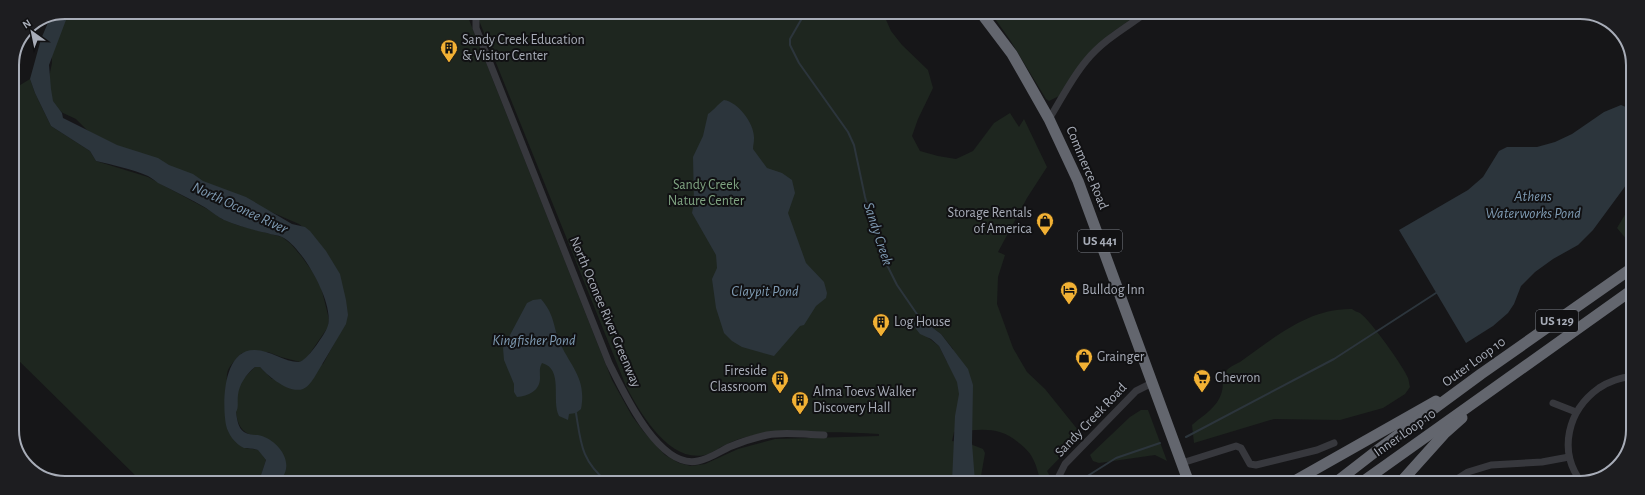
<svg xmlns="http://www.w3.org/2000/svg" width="1645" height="495" viewBox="0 0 1645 495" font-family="'Alegreya Sans',sans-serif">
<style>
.green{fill:#1e261f;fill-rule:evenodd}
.water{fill:#2c353c}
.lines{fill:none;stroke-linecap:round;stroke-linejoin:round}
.stream{stroke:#2c353c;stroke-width:2}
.minor{stroke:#37383d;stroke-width:7}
.highway{stroke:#63666e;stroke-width:11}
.labels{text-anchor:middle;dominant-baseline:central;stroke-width:4;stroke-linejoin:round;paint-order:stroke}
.shield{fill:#111113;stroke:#7b7e86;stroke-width:1}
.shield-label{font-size:13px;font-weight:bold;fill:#a8adb8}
.poi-label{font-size:14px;fill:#a8adb8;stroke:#111113;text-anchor:start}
.street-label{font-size:14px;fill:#a8adb8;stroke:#111113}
.park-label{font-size:14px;fill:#7fa381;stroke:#111113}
.water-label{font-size:15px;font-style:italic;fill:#7f9bb3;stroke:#111113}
.rim{fill:none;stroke:#a8adb8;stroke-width:2}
</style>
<rect width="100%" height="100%" fill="#161618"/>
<g class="green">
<path d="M65,12H466L612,380L632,416L644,432L665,455L679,463L691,466L705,464L738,449L775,439L879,436V434C850,432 821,432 792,433C780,434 767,433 755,435C743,437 732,441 721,447C716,450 710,454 705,455C669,463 640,413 626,386L476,13H883L891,31L902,45L928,70L933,88L918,119L912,136L920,151L938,156L956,159L973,151L994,123L1010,113L1019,127L1024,119L1047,167L1027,198L998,252L1005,255L998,277L997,304L1013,348L1027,372L1045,389L1082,435L1047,471L1053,482H1041C1038,474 1037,466 1033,459C1030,452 1024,447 1019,443C998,425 979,430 954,432L952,441L965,442L983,449L985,453L980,482L274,481L258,436C232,435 236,406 235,387L255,367H260L272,379L323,364L336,340L311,234L299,224L269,211L112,147L87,130L76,119L63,113L54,106L47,87L52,63V48ZM918,317L941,334L953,349L947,362L939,346L926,336Z"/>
<path d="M991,13H1140L1110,34L1059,96L1049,101L1046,99L1010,40Z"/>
<path d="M30,79L35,93L51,126L90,151L96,161L148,177L209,210L222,219L237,225L282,237L291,244L302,257L312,271L321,287L329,319L328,327L306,359L300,362L281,357L268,352L242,353C237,358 231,364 228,370C222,386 240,431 245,448L259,450L266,460L259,481H141L12,354V90Z"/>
<path d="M1632,207V238L1628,241L1617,228L1626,213Z"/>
<path d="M1352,309C1354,311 1358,312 1360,313C1371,321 1403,366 1408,378C1409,381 1409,384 1410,387L1405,394L1383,408L1340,420L1274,419L1194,443L1192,425C1201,417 1213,410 1219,399C1229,381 1213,374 1240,362C1274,338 1308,308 1352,309Z"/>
<path d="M1141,410H1148L1167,461L1155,455L1099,463L1093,461L1090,455L1130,417Z"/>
</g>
<g class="water">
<path d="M65,12H69L49,65L51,89L53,101L62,113L63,118L117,145L158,158L169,165L193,174L203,181L246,197L292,224L305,227L310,231L326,251L340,274L346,300L348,315L346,324L314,378C311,382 308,387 303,389C289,394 268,376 260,367H255C246,374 239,385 238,395C237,401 239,407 236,412C237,419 238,428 244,432C250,436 256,434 262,436C279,442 294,462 282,478L285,481H259L266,460L258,450C254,448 248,449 244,448C235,444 228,434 226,425C222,403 223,349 255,350C270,350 284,362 299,362C307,361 324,335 327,328C337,307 302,246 282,237C278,235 272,235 267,233C254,230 237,226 224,220C218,217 212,212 206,208C191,199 174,191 158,183C155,181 152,178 148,176C132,169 113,165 96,161L90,151L51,126L35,93L30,79L41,39L50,18Z"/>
<path d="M724,100C738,102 755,124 754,139C754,142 753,146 753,149L767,168L782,173L792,180L795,193L788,213L806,263L824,282L827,293L826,298L816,306L804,325L800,326L774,356L742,347L732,341L724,333L716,308L712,279L717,268L716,255L692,213L694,203L693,157L703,136L708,114C714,110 717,105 724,100Z"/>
<path d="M1621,105L1633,110L1632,177L1593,230L1578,245L1553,259L1535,272L1521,286L1514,304L1508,313L1493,326L1466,343L1399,230L1468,190L1483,177L1499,151L1507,147H1537L1555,142L1572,134L1604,112Z"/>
<path d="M541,299C554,314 553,324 559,341C570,366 587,378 581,409L576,413L569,414L568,420L559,416C551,400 564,369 542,363C539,368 540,372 540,378C540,391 528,396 517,397L514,392V384L504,360L503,348L527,303L533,300Z"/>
<path d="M918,317L941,334L968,369L973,385L972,443L975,482H952L955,416L959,394L957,382L939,346L931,339L920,334L913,325Z"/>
</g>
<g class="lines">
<g class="stream">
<path d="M805,13L790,39V45L799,63L848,132L854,145L865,197L876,237L887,265L897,285L921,320"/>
<path d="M576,413C581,444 581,460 607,482"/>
<path d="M1186,437L1334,359L1436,293"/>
<path d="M1078,482L1116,458L1160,443"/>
</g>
<g class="minor">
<path d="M476,19V28L609,363C623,391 659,470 698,461C709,459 719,452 729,447C741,442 754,438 767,435C786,431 805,435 824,435"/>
<path d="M1049,119C1061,100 1071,79 1086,61C1102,41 1125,28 1146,13"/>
<path d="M1553,403L1576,412"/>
<path d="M1182,463L1236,446L1241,448L1250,464L1256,465L1317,450L1334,443"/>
<path d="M1059,482V476L1065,464L1136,391L1152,383"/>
<path d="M1451,483L1468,472L1491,465L1542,462L1569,457"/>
<path d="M1582,483C1557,451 1568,410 1599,388C1608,382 1621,377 1631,377"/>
</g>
<g class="highway">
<path d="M981,13L1012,54L1032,89L1049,119L1078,181L1189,483"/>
<path d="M1291,483L1436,401"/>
<path d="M1335,483L1375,452L1481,374L1632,268"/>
<path d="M1361,483L1632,290"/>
<path d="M1400,483L1444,434L1462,418"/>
</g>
</g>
<defs>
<g id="building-pin" transform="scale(0.9)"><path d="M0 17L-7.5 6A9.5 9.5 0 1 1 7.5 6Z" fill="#f2b134" stroke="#111113"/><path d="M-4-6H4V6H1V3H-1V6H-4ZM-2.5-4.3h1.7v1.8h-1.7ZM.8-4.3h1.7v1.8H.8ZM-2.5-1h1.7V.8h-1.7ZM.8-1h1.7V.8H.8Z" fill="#111"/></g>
<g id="shop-pin" transform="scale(0.9)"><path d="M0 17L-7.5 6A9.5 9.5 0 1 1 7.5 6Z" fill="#f2b134" stroke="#111113"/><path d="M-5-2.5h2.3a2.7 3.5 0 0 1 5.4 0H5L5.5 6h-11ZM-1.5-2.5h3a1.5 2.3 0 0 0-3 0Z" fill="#111"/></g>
<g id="hotel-pin" transform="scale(0.9)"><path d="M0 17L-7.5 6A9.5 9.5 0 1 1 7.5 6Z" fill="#f2b134" stroke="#111113"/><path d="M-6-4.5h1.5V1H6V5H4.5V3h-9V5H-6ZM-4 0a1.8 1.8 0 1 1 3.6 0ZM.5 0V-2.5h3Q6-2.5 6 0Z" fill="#111"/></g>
<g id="supermarket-pin" transform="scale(0.9)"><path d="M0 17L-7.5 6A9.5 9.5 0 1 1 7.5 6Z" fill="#f2b134" stroke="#111113"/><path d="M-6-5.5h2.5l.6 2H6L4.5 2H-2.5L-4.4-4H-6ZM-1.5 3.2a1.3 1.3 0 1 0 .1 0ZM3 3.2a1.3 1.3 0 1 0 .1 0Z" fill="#111"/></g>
</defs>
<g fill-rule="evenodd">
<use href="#building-pin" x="449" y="48"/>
<use href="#shop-pin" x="1045" y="221"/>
<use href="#hotel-pin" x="1069" y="290"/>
<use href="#building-pin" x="881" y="322"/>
<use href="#shop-pin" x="1084" y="357"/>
<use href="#supermarket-pin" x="1202" y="378"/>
<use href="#building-pin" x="780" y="379"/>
<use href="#building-pin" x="800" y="400"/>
</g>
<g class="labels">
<g class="shield">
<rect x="1078" y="230" width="44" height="22" rx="3"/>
<rect x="1536" y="310" width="42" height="22" rx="3"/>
</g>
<g class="shield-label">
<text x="1100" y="241">US 441</text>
<text x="1557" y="321">US 129</text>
</g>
<g class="poi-label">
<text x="462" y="40">Sandy Creek Education<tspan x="462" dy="16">&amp; Visitor Center</tspan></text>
<text x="1032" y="213" text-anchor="end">Storage Rentals<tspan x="1032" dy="16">of America</tspan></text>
<text x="1082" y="290">Bulldog Inn</text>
<text x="894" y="322">Log House</text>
<text x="1097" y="357">Grainger</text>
<text x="767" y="371" text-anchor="end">Fireside<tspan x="767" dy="16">Classroom</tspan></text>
<text x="1215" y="378">Chevron</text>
<text x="813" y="392">Alma Toevs Walker<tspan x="813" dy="16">Discovery Hall</tspan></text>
</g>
<g class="street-label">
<text transform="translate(1087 168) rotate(67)">Commerce Road</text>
<text transform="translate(605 312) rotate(67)">North Oconee River Greenway</text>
<text transform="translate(1474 362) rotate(-36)">Outer Loop 10</text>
<text transform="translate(1091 420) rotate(-46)">Sandy Creek Road</text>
<text transform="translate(1405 433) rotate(-35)">Inner Loop 10</text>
</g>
<g class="park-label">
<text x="706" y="185">Sandy Creek<tspan x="706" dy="16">Nature Center</tspan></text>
</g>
<g class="water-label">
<text x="1533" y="196">Athens<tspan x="1533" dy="17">Waterworks Pond</tspan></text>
<text transform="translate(240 208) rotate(25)">North Oconee River</text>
<text transform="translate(878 234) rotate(72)">Sandy Creek</text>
<text x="765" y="291">Claypit Pond</text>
<text x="534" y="340">Kingfisher Pond</text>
</g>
</g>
<path d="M0 0H1645V495H0ZM65 19H1580A46 46 0 0 1 1626 65V430A46 46 0 0 1 1580 476H65A46 46 0 0 1 19 430V65A46 46 0 0 1 65 19Z" fill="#1d1d20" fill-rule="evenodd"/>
<path class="rim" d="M65 19H1580A46 46 0 0 1 1626 65V430A46 46 0 0 1 1580 476H65A46 46 0 0 1 19 430V65A46 46 0 0 1 65 19Z"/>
<g transform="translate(32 32) rotate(327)" stroke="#111113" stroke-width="3" paint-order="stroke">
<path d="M0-3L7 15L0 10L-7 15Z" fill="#a8adb8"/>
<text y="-6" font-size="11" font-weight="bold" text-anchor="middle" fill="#a8adb8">N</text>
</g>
</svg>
